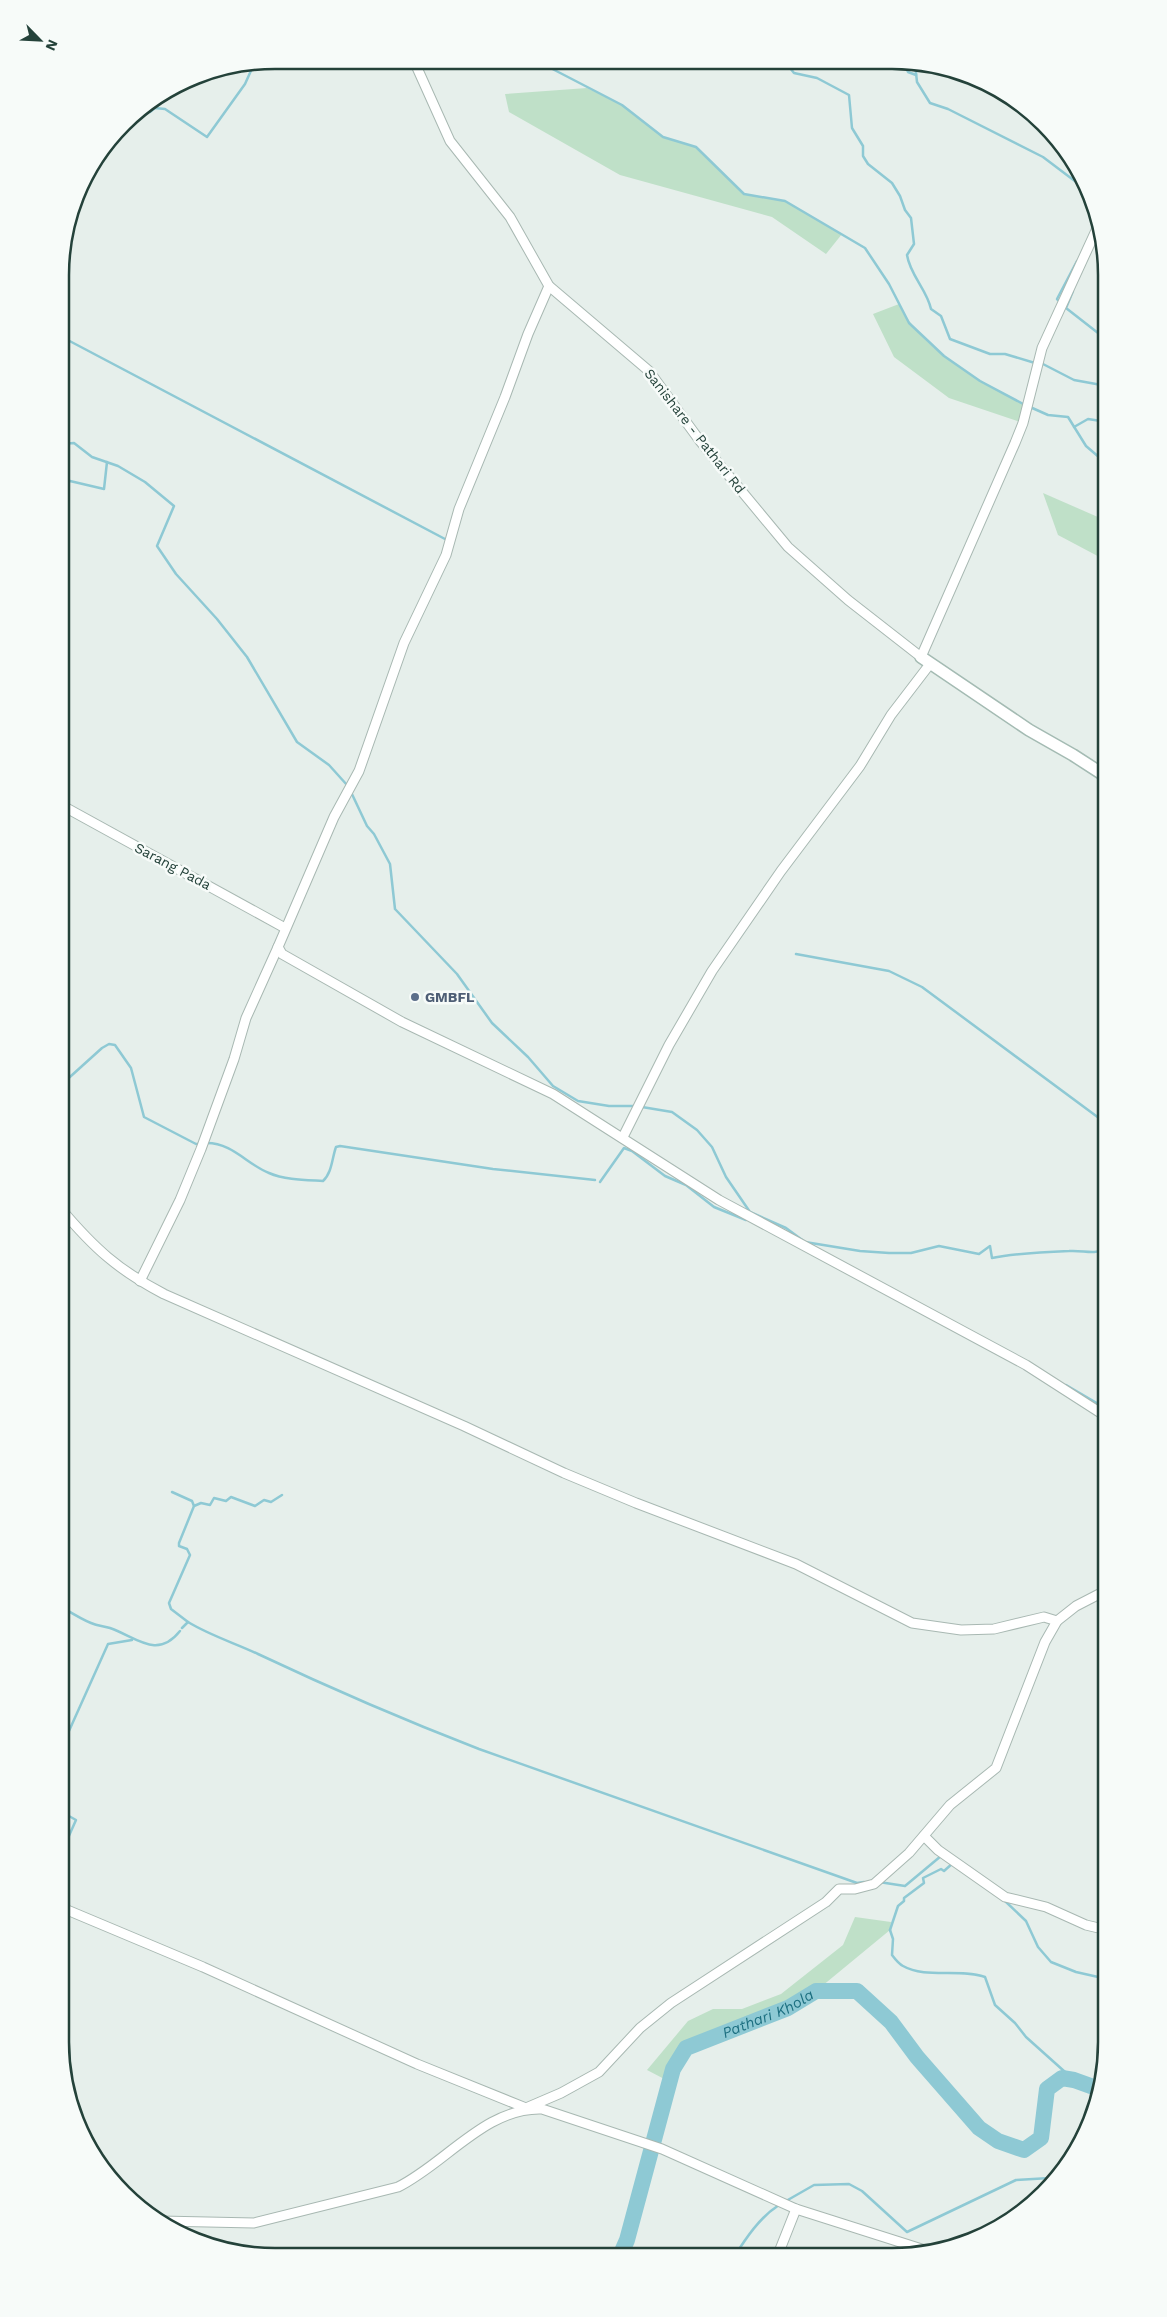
<svg xmlns="http://www.w3.org/2000/svg" width="1167" height="2317" viewBox="0 0 1167 2317" font-family="'Work Sans',sans-serif">
<style>
.green{fill:#bfe0c8}
.lines{fill:none;stroke-linecap:round;stroke-linejoin:round}
.stream{stroke:#8ec9d4;stroke-width:2.5}
.river{stroke:#8ec9d4;stroke-width:16}
.street-casing{stroke:#a8b8b2;stroke-width:11}
.secondary-casing{stroke:#a4bbb3;stroke-width:14}
.street{stroke:#fff;stroke-width:9}
.secondary{stroke:#fff;stroke-width:11}
.service-dot{fill:#5c6f8a;stroke:#f7fbf9;stroke-width:2}
.labels{text-anchor:middle;dominant-baseline:central;stroke-width:5;stroke-linejoin:round;paint-order:stroke}
.street-label{font-size:14px;fill:#24423a;stroke:#f7fbf9}
.service-label{font-size:14px;font-weight:bold;fill:#4e5e75;stroke:#f7fbf9;text-anchor:start}
.water-label{font-size:15px;font-style:italic;fill:#1c6f80;stroke:#f7fbf9}
.rim{fill:none;stroke:#24423a;stroke-width:2.5}
</style>
<rect width="100%" height="100%" fill="#e6efeb"/>
<g class="green">
<path d="M587,88L622,105L663,137L696,147L744,194L785,201L842,234L826,254L772,217L620,175L509,112L505,94Z"/>
<path d="M1017,102L1034,113L1045,127L1031,125Z"/>
<path d="M899,304C923,353 981,381 1027,406L1023,423L949,398L894,357L873,314Z"/>
<path d="M1043,493L1107,521V561L1058,535Z"/>
<path d="M855,1917L891,1922L890,1930L816,1991L788,2008L686,2048L673,2069L670,2082L647,2070L688,2021L713,2009H742L781,1994L843,1945Z"/>
</g>
<g class="lines">
<g class="stream">
<path d="M539,62L622,105L663,137L696,147L744,194L785,201L865,248L889,284L909,323L944,356L980,381L1025,405"/>
<path d="M786,63L794,73L817,78L849,95L852,128L863,146V156L868,164L892,183L900,196L905,210L911,218L914,244L907,255C910,275 927,290 931,309L941,316L950,339L990,354H1005L1035,363"/>
<path d="M904,64L908,72L916,75"/>
<path d="M915,64L917,82L930,103L948,109L1043,157L1088,191"/>
<path d="M140,109L150,112L155,108L165,109L207,137L245,84L254,64"/>
<path d="M1092,228L1097,216"/>
<path d="M1073,291L1066,308L1107,340"/>
<path d="M1061,303L1057,299L1077,261"/>
<path d="M62,337L445,539"/>
<path d="M1041,363L1074,380L1107,386"/>
<path d="M1030,407L1048,415L1068,417L1086,446L1107,464"/>
<path d="M1074,427L1088,419L1107,422"/>
<path d="M62,444L74,443L92,457L118,466L145,482L174,506L157,546L176,574L217,619L247,657L297,742L329,765L347,785"/>
<path d="M62,486L70,481L104,489L107,462"/>
<path d="M351,792L367,826L374,834L390,864L395,909L457,974L492,1023L528,1057L553,1086L578,1101L609,1106H634"/>
<path d="M796,954L889,971L922,987L1107,1124"/>
<path d="M61,1085L102,1048L109,1044L115,1045L131,1068L144,1117L196,1144H200"/>
<path d="M642,1107L672,1112L697,1130L712,1147L726,1177L750,1212L786,1228L805,1242L860,1251L889,1253H911L939,1246L979,1254L990,1246L992,1258C1017,1253 1043,1252 1069,1251C1085,1250 1091,1255 1107,1249"/>
<path d="M207,1143C232,1143 248,1165 269,1173C285,1180 306,1180 323,1181C332,1173 332,1158 336,1147L340,1146L493,1169L595,1180"/>
<path d="M600,1182L624,1148L632,1151L665,1176L686,1185L714,1207L746,1220"/>
<path d="M1066,1385L1107,1409"/>
<path d="M172,1492L192,1501L194,1506"/>
<path d="M60,1606C70,1612 81,1619 91,1623C98,1626 104,1626 110,1628C136,1637 157,1660 180,1631"/>
<path d="M188,1622L171,1609L169,1603L190,1555L187,1549L179,1546V1543L194,1506L201,1503L210,1505L214,1498L226,1501L231,1497L255,1506L264,1500L271,1502L282,1495"/>
<path d="M182,1628L188,1622C211,1636 235,1643 258,1654C330,1688 404,1720 479,1749L857,1883L864,1882"/>
<path d="M60,1751L108,1644L132,1640"/>
<path d="M60,1856L76,1820L60,1811"/>
<path d="M879,1882L905,1886L941,1856"/>
<path d="M1005,1901L1026,1921L1038,1947L1051,1962L1076,1972L1107,1979"/>
<path d="M890,1930L893,1939L892,1955C895,1959 899,1964 903,1966C926,1979 959,1968 985,1977L995,2005L1015,2023L1026,2037L1074,2080"/>
<path d="M890,1930L898,1906L904,1901V1898L924,1883L923,1878L941,1869L944,1871L953,1863"/>
<path d="M786,2201L814,2185L849,2184L862,2191L907,2232L1016,2180L1050,2178L1054,2181"/>
<path d="M312,2255H324"/>
<path d="M734,2257C746,2238 760,2217 779,2205"/>
</g>
<path class="river" id="s1" d="M620,2256L627,2240L673,2069L686,2048L788,2008L816,1991H857L891,2022L917,2057L979,2128L998,2141L1024,2150L1041,2138L1047,2089L1062,2078L1074,2080L1099,2089"/>
<g class="street-casing">
<g id="street">
<path d="M414,61L450,141L510,217L549,286L649,371L700,441L788,547L848,600L921,657L1015,443L1023,423L1042,348L1099,224"/>
<path d="M549,286L528,334L505,397L459,509L446,555L404,643L359,771L334,817L278,947L282,954L402,1022L553,1094L719,1200L1026,1365L1107,1417"/>
<path d="M61,805L285,928"/>
<path d="M623,1137L669,1045L712,971L781,871L860,766L891,715L930,664"/>
<path d="M61,1209C94,1248 118,1270 164,1294L464,1426L564,1473L636,1503L796,1564L912,1623L961,1630L994,1629L1044,1617L1057,1621"/>
<path d="M140,1281L180,1200L201,1149L234,1059L246,1018L278,947"/>
<path d="M924,1836L938,1850L1005,1897L1046,1907L1086,1925L1107,1930"/>
<path d="M60,1907L203,1967L417,2064L526,2108L561,2093L599,2072L640,2028L671,2003L826,1902L839,1889H855L874,1884L909,1853L950,1805L996,1768L1045,1642L1057,1621L1076,1606L1107,1590"/>
<path d="M161,2221L254,2223L398,2187C445,2164 486,2107 542,2109L662,2149L796,2209L928,2251"/>
<path d="M777,2257L796,2209"/>
</g>
</g>
<g class="secondary-casing">
<path id="secondary" d="M921,657L1029,730L1073,755L1107,777"/>
</g>
<use href="#street" class="street"/>
<use href="#secondary" class="secondary"/>
</g>
<circle class="service-dot" cx="415" cy="997" r="5"/>
<g class="labels">
<g class="street-label">
<text transform="translate(695 431) rotate(52)">Sanishare - Pathari Rd</text>
<text transform="translate(173 866) rotate(28)">Sarang Pada</text>
</g>
<g class="service-label">
<text x="425" y="997">GMBFL</text>
</g>
<g class="water-label">
<text stroke="none"><textPath href="#s1" startOffset="308">Pathari Khola</textPath></text>
</g>
</g>
<path d="M0 0H1167V2317H0ZM275 69H892A206 206 0 0 1 1098 275V2042A206 206 0 0 1 892 2248H275A206 206 0 0 1 69 2042V275A206 206 0 0 1 275 69Z" fill="#f7fbf9" fill-rule="evenodd"/>
<path class="rim" d="M275 69H892A206 206 0 0 1 1098 275V2042A206 206 0 0 1 892 2248H275A206 206 0 0 1 69 2042V275A206 206 0 0 1 275 69Z"/>
<g transform="translate(40 40) rotate(114)" stroke="#f7fbf9" stroke-width="4" paint-order="stroke">
<path d="M0-4L9 19L0 12L-9 19Z" fill="#24423a"/>
<text y="-8" font-size="14" font-weight="bold" text-anchor="middle" fill="#24423a">N</text>
</g>
</svg>
